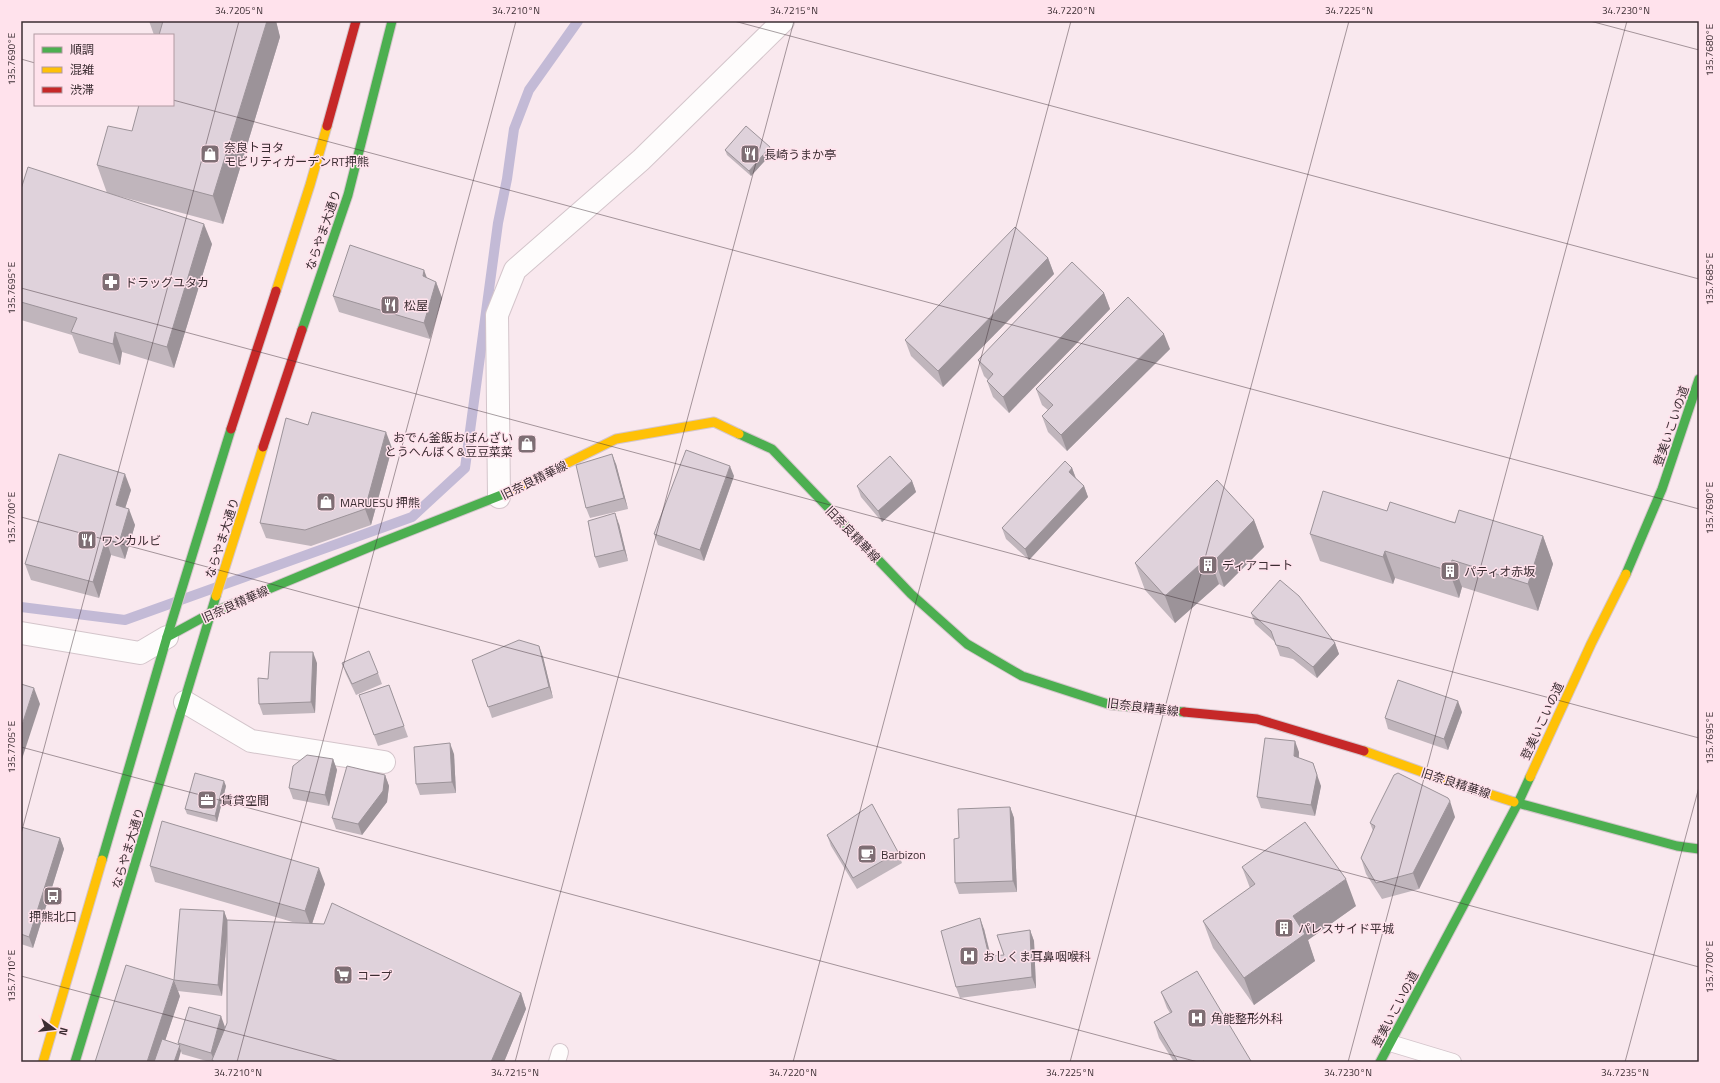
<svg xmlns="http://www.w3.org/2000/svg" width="1720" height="1083" viewBox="0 0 1720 1083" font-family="'Titillium Web','Noto Sans JP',sans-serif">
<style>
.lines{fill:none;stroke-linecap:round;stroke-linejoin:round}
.stream{stroke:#c3bad6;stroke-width:10}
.lane-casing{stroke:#d4c5cb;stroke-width:18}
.street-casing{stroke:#d4c5cb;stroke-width:24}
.fast-casing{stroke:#d4c5cb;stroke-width:11}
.slow-casing{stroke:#d4c5cb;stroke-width:11}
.jam-casing{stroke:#d4c5cb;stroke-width:11}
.lane{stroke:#fefcfc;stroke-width:16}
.street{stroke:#fefcfc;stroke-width:22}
.fast{stroke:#4caf50;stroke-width:9}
.slow{stroke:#ffc107;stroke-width:9}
.jam{stroke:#c62828;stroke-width:9}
.wall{fill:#c0b5bc}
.shaded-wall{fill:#9c9399}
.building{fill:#dfd2db;stroke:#9c9399}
.ticks{fill:none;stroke:#3b2d32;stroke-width:1;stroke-opacity:0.45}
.labels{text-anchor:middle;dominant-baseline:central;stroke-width:3;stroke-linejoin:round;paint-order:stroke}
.poi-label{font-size:12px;fill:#3b2d32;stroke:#ffe2ec;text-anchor:start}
.street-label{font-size:12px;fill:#3b2d32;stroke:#ffe2ec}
.neatline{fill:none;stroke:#3b2d32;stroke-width:1.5}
.ticks-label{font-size:10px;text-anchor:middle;fill:#3b2d32}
</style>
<rect width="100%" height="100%" fill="#f9e8ee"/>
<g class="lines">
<path class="stream" d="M21,607L125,620L412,517L465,468L498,223L507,179L514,129L529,90L578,21"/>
<g class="lane-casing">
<g id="lane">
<path d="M1390,1043L1453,1062"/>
<path d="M557,1062L560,1052"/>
</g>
</g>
<g class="street-casing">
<g id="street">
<path d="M499,497L497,315L515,270L641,160L783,21"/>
<path d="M21,633L140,653L167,637"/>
<path d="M185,702L251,741L384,762"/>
</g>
</g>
<g class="fast-casing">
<g id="fast">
<path d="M302,330L348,195L392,21"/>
<path d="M739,434L772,449L911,594L967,644L1022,676L1111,705L1184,712"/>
<path d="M1626,574L1662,489L1699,379"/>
<path d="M167,637L211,613L377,544L509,492"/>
<path d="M1514,802L1677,846L1699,849"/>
<path d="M102,860L167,637L231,429"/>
<path d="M75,1062L216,596"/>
<path d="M1380,1062L1518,803L1530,777"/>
</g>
</g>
<g class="slow-casing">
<g id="slow">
<path d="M276,291L310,185L327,126"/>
<path d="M509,492L616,439L714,422L739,434"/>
<path d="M216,596L263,447"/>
<path d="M1364,751L1436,777L1514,802"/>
<path d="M1530,777L1591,644L1626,574"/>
<path d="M43,1062L102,860"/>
</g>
</g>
<g class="jam-casing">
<g id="jam">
<path d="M327,126L356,21"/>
<path d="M231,429L276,291"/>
<path d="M263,447L302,330"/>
<path d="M1184,712L1257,719L1364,751"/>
</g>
</g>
<use href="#lane" class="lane"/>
<use href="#street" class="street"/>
<use href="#fast" class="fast"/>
<use href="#slow" class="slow"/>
<use href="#jam" class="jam"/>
</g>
<g class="wall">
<path d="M149,21H276L280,37L223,224L107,193L97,165L132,131L173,35H154Z"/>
<path d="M770,147L772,153L751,176L727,155L725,150Z"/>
<path d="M21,189L212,244L174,368L122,352L120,365L79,353L72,335L21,320Z"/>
<path d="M1048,258L1054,274L943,387L911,356L905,340Z"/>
<path d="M436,282L442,298L430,339L339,312L333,296Z"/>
<path d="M1104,293L1110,309L1009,413L993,397L987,381L988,380L984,376L978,360Z"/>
<path d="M1170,349L1067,451L1048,432L1042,416L1048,410L1042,405L1036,389Z"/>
<path d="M308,425L392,448L371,525L311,546L266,538L260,523Z"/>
<path d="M616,464L628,509L590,518L586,508Z"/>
<path d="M1072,468L1076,478L1084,486L1088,497L1029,560L1006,539L1002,528Z"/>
<path d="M734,476L704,561L658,545L654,534Z"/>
<path d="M912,481L916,492L882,522L861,497L857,486Z"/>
<path d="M131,490L125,508L135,525L125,559L111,555L99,598L31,580L25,564Z"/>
<path d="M1387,511L1543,536L1553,564L1538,611L1462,587L1459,598L1395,578L1393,584L1320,561L1310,534Z"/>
<path d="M1254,520L1264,547L1224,587L1219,584L1175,623L1145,590L1135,563Z"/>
<path d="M619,524L628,561L599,568L595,557Z"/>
<path d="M1251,613L1335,643L1339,654L1317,678L1293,659L1280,656L1275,642L1255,624Z"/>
<path d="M543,657L553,698L492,718L472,660Z"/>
<path d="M317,663L315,713L263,715L259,704L268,679Z"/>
<path d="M342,663L378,673L382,684L356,695L346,674Z"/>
<path d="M389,685L408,737L378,746L359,695Z"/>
<path d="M1462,712L1448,750L1388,729L1385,718Z"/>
<path d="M1299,752V758L1321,786L1315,816L1261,808L1257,797Z"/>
<path d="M454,754L456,793L420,795L416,784Z"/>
<path d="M333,759L337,770L329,806L293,799L289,788Z"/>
<path d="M385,775L389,786L387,802L362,835L336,829L332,818Z"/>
<path d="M226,786L217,822L187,814L185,809Z"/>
<path d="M1010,807L1014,818L1017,892L959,894L955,883Z"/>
<path d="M1455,817L1419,889L1382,899L1366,874L1361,858L1373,831L1370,823Z"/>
<path d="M21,827L60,838L64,849L33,948L21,944Z"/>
<path d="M827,835L898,852L902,863L857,889L831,846Z"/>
<path d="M150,866L325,884L312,924L521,993L526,1009L504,1062H210L182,1054L181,1051L95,1062L180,996L165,1041L179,1045L178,1043L225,1027L224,1030L227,1023V938L222,996L178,991L174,980L224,911L227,920L296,923L155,882Z"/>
<path d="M1242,867L1356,906L1308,940L1315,961L1254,1005L1213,948L1203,921L1250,888Z"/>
<path d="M984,929L991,956L1004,955L1030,930L1034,941L1036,988L960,998L956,987Z"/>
<path d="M1161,992L1251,1062H1174L1159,1038L1154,1022L1170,1013L1167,1008Z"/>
</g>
<g class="shaded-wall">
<path d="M267,21H276L280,37L223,224L213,196Z"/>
<path d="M770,147L772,153L751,176L749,171Z"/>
<path d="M204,224L212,244L174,368L167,347Z"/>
<path d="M1048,258L1054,274L943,387L938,371Z"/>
<path d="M424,270L430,286L423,276Z"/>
<path d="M436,282L442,298L430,339L424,323Z"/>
<path d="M1104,293L1110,309L1009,413L1003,397Z"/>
<path d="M115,332L122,352L120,365L113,344Z"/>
<path d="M1164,334L1170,349L1067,451L1061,435Z"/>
<path d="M386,432L392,448L371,525L365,509Z"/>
<path d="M612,454L616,464L628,509L624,498Z"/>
<path d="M730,466L734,476L704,561L700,550Z"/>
<path d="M1072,468L1076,479L1069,472Z"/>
<path d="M125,474L131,490L121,521L116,505Z"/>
<path d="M912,481L916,492L882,522L878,511Z"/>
<path d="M1084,486L1088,497L1029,560L1025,549Z"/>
<path d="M129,509L135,525L125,559L119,543Z"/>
<path d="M615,513L619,524L628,561L624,550Z"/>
<path d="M1254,520L1264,547L1224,587L1215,560Z"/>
<path d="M1543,536L1553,564L1538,611L1528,584Z"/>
<path d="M106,539L111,555L99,598L93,582Z"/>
<path d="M1385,551L1395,578L1393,584L1383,557Z"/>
<path d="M1209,556L1219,584L1175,623L1165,596Z"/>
<path d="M1452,560L1462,587L1459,598L1449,571Z"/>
<path d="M1335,643L1339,654L1317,678L1313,667Z"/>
<path d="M539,646L543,657L553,698L549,687Z"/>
<path d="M313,652L317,663L315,713L311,702Z"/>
<path d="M34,688L40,704L21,762V728Z"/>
<path d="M1458,701L1462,712L1448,750L1444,739Z"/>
<path d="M1295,741L1299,752L1298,767L1294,756Z"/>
<path d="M450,743L454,754L456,793L452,782Z"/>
<path d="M333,759L337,770L329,806L325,795Z"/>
<path d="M1313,763L1321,786L1315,816L1311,805Z"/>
<path d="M385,775L389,786L387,802L362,835L358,824Z"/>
<path d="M224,781L226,786L217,822L215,816Z"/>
<path d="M1450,801L1455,817L1419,889L1413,873Z"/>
<path d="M1010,807L1014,818L1017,892L1013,881Z"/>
<path d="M60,838L64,849L33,948L29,937Z"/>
<path d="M319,868L325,884L311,927L305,911Z"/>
<path d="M1346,879L1356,906L1308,940L1315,961L1254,1005L1244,978L1293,916Z"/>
<path d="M224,911L228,922L222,996L218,985Z"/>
<path d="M980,918L984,929L993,967L989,956Z"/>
<path d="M1030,930L1034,941L1036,988L1032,977Z"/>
<path d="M174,980L180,996L158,1062H147Z"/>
<path d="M521,993L526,1009L504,1062H491Z"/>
<path d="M221,1016L225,1027L216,1062H215L211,1053Z"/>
<path d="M179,1046L181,1051L178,1062H174Z"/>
</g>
<g class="building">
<path d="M163,21H267L213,196L97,165L108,126L132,131L139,105H173V35H159Z"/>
<path d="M746,126L770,147L749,171L725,150Z"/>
<path d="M28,167L204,224L167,347L115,332L113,344L71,332L77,318L21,302V189Z"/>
<path d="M1015,227L1048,258L938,371L905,340Z"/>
<path d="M350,245L424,270L423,276L436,282L424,323L333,296Z"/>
<path d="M1072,262L1104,293L1003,397L987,381L993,374L978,360Z"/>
<path d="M1128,297L1164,334L1061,435L1042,416L1053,405L1036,389Z"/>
<path d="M312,412L386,432L365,509L305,530L260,523L286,418L308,425Z"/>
<path d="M686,450L730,466L700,550L654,534Z"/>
<path d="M59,454L125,474L116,505L129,509L119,543L106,539L93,582L25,564Z"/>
<path d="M612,454L624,498L586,508L576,465Z"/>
<path d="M890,456L912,481L878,511L857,486Z"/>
<path d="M1065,461L1072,468L1069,472L1084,486L1025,549L1002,528Z"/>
<path d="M1217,480L1254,520L1215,560L1209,556L1165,596L1135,563Z"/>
<path d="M1323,491L1387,511L1390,502L1455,523L1459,510L1543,536L1528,584L1452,560L1449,571L1385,551L1383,557L1310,534Z"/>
<path d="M615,513L624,550L595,557L588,521Z"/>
<path d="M1280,580L1299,596L1335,643L1313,667L1289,648L1276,645L1271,631L1251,613Z"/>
<path d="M519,640L539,646L549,687L488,707L472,660Z"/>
<path d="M369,651L378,673L352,684L342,663Z"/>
<path d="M270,652H313L311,702L259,704L258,678L268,679Z"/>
<path d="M1398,680L1458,701L1444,739L1385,718Z"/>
<path d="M21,684L34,688L21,728Z"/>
<path d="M389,685L404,726L374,735L359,695Z"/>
<path d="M1265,738L1295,741L1294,756L1313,763L1317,775L1311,805L1257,797Z"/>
<path d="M450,743L452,782L416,784L414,747Z"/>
<path d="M307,755L333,759L325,795L289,788L293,766Z"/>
<path d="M347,766L385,775L383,791L358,824L332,818Z"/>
<path d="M195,773L224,781L215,816L185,809Z"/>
<path d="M1398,773L1448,798L1450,801L1413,873L1376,883L1361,858L1375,826L1370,823L1394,775Z"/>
<path d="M872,804L898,852L853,878L827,835Z"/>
<path d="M1010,807L1013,881L955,883L954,839L959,838L958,809Z"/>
<path d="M162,821L319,868L305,911L150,866Z"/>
<path d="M1305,822L1346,879L1293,916L1305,934L1244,978L1203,921L1255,884L1242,867Z"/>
<path d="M21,827L60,838L29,937L21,934Z"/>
<path d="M332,903L521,993L491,1062H215L212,1060L227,1023V920L324,924Z"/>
<path d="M180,909L224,911L218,985L174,980Z"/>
<path d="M980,918L989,956L1004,955L997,935L1030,930L1032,977L956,987L941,931Z"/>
<path d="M126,965L174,980L147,1062H95Z"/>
<path d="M1197,971L1251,1061L1249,1062H1205L1204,1061L1202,1062H1178L1154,1022L1172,1012L1161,992Z"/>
<path d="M189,1007L221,1016L211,1053L178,1043Z"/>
<path d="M162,1039L180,1045L174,1062H154Z"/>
</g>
<path class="ticks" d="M734,21L1699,279M1590,21L1699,50M21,59L35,63M173,100L1699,509M21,288L1699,738M21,517L1699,967M21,747L1198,1062M21,834L239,21M21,976L343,1062M237,1062L516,21M515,1062L794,21M793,1062L1071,21M1070,1062L1349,21M1348,1062L1627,21M1625,1062L1699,787"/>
<defs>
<g id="shop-square" transform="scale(1)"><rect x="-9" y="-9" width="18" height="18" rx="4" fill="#7e6e74" stroke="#ffe2ec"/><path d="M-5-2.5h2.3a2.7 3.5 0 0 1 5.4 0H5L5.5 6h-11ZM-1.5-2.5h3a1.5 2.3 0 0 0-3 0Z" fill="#fff"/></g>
<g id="restaurant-square" transform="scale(1)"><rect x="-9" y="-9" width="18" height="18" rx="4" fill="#7e6e74" stroke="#ffe2ec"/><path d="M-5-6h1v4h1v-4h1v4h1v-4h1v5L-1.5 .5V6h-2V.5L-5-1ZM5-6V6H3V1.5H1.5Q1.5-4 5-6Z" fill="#fff"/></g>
<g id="pharmacy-square" transform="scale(1)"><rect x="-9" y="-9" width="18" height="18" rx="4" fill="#7e6e74" stroke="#ffe2ec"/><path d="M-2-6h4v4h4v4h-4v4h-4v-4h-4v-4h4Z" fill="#fff"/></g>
<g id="building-square" transform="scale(1)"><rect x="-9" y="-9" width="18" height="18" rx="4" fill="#7e6e74" stroke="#ffe2ec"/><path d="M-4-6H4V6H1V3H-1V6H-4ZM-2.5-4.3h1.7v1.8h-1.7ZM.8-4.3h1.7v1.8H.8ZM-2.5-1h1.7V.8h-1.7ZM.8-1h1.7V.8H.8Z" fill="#fff"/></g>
<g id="office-square" transform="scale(1)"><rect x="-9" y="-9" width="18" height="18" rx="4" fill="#7e6e74" stroke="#ffe2ec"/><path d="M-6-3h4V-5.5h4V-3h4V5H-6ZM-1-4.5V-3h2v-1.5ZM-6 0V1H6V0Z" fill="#fff"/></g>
<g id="cafe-square" transform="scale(1)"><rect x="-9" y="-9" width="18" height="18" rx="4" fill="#7e6e74" stroke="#ffe2ec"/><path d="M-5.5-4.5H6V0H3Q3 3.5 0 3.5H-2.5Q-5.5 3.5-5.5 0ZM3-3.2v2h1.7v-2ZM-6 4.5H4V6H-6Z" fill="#fff"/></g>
<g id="bus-square" transform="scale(1)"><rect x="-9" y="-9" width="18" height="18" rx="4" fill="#7e6e74" stroke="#ffe2ec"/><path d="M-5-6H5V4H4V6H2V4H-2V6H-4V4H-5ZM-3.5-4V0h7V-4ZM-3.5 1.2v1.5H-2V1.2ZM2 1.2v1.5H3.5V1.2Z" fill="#fff"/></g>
<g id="hospital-square" transform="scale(1)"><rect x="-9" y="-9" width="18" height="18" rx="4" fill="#7e6e74" stroke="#ffe2ec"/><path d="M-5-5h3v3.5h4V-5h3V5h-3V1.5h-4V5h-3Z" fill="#fff"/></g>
<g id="supermarket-square" transform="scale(1)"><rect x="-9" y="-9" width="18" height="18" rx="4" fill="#7e6e74" stroke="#ffe2ec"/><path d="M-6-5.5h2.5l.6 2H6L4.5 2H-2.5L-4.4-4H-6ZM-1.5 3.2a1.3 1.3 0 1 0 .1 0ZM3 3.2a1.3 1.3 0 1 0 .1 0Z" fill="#fff"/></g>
</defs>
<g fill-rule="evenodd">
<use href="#shop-square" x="210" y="154"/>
<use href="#restaurant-square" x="750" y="154"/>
<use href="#pharmacy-square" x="111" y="282"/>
<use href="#restaurant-square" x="390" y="305"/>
<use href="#shop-square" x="527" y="444"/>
<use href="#shop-square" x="326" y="502"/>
<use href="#restaurant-square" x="87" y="540"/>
<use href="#building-square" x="1208" y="565"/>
<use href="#building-square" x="1450" y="571"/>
<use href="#office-square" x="207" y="800"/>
<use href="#cafe-square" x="867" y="854"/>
<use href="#bus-square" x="53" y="896"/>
<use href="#building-square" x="1284" y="928"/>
<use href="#hospital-square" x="969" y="956"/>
<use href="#supermarket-square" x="343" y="975"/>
<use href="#hospital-square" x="1197" y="1018"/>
</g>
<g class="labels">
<g class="poi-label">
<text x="224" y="147">奈良トヨタ<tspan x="224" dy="14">モビリティガーデンRT押熊</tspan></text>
<text x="764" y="154">長崎うまか亭</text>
<text x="125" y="282">ドラッグユタカ</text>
<text x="404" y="305">松屋</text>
<text x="513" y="437" text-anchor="end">おでん釜飯おばんざい<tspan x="513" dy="14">とうへんぼく&amp;豆豆菜菜</tspan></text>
<text x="340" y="502">MARUESU 押熊</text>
<text x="101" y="540">ワンカルビ</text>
<text x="1222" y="565">ディアコート</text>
<text x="1464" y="571">パティオ赤坂</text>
<text x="221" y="800">賃貸空間</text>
<text x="881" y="854">Barbizon</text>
<text x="53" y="916" text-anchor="middle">押熊北口</text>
<text x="1298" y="928">パレスサイド平城</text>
<text x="983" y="956">おしくま耳鼻咽喉科</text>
<text x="357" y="975">コープ</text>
<text x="1211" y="1018">角能整形外科</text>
</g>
<g class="street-label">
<text transform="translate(323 230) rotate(-71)">ならやま大通り</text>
<text transform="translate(1671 426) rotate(-71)">登美いこいの道</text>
<text transform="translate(534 480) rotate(-26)">旧奈良精華線</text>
<text transform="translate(853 534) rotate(46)">旧奈良精華線</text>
<text transform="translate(222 538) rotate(-72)">ならやま大通り</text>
<text transform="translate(235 604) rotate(-24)">旧奈良精華線</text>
<text transform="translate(1143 707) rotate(7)">旧奈良精華線</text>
<text transform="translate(1542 721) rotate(-65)">登美いこいの道</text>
<text transform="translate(1456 783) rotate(18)">旧奈良精華線</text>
<text transform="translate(128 848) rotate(-73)">ならやま大通り</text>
<text transform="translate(1395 1009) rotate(-62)">登美いこいの道</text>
</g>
</g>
<rect width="1720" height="1083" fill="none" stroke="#ffe2ec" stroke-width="44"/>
<rect x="34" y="34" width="140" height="72" fill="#ffe2ec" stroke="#b19aa2"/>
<rect x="42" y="47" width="20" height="6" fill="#4caf50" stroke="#b19aa2"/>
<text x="70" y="54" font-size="12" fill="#3b2d32">順調</text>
<rect x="42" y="67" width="20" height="6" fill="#ffc107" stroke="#b19aa2"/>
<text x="70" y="74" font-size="12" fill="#3b2d32">混雑</text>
<rect x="42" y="87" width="20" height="6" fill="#c62828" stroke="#b19aa2"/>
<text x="70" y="94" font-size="12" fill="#3b2d32">渋滞</text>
<g transform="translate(54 1029) rotate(105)" stroke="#ffe2ec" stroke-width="3" paint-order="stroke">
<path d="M0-3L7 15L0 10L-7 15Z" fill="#3b2d32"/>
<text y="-6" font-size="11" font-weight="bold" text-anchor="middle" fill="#3b2d32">N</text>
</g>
<rect x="22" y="22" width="1676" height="1039" class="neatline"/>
<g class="ticks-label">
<text x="239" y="14">34.7205°N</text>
<text x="516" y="14">34.7210°N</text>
<text x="794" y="14">34.7215°N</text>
<text x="1071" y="14">34.7220°N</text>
<text x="1349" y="14">34.7225°N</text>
<text x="1626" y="14">34.7230°N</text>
<text transform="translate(1709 50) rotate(-90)" y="4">135.7680°E</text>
<text transform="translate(11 59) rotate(-90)" y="4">135.7690°E</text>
<text transform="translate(1709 279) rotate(-90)" y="4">135.7685°E</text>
<text transform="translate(11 288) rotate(-90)" y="4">135.7695°E</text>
<text transform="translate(1709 508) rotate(-90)" y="4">135.7690°E</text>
<text transform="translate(11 518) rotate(-90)" y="4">135.7700°E</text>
<text transform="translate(1709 738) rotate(-90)" y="4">135.7695°E</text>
<text transform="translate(11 747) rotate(-90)" y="4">135.7705°E</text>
<text transform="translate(1709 967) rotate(-90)" y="4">135.7700°E</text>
<text transform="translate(11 976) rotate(-90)" y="4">135.7710°E</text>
<text x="238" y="1076">34.7210°N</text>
<text x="515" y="1076">34.7215°N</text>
<text x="793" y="1076">34.7220°N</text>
<text x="1070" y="1076">34.7225°N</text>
<text x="1348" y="1076">34.7230°N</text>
<text x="1625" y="1076">34.7235°N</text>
</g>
</svg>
